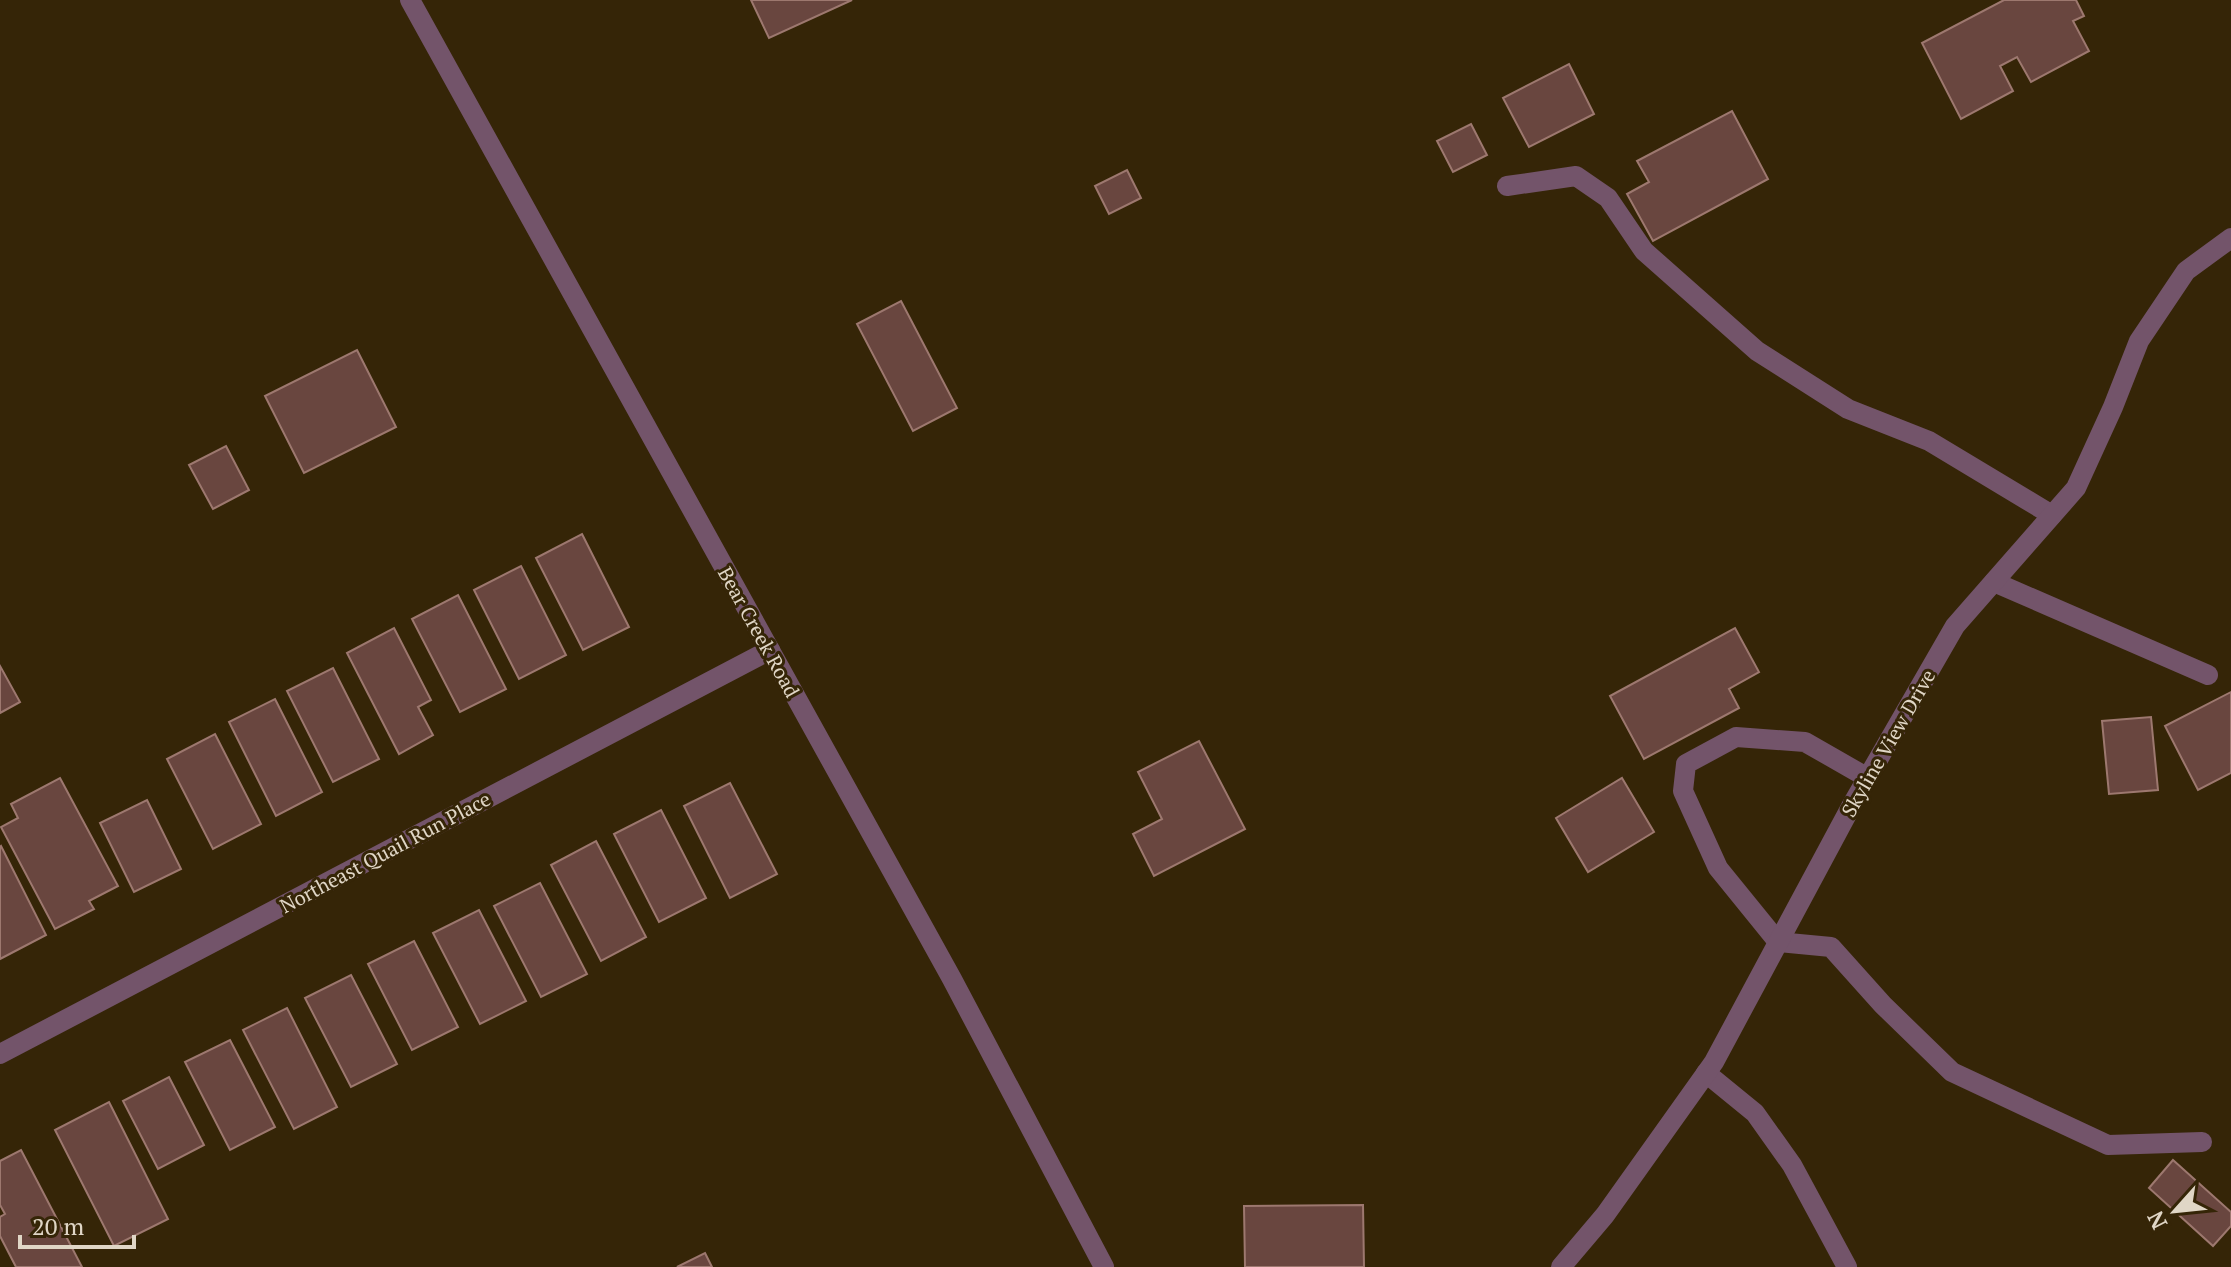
<svg xmlns="http://www.w3.org/2000/svg" width="2231" height="1267" viewBox="0 0 2231 1267" font-family="'PT Serif',serif">
<style>
.building{fill:#69463f;stroke:#9d786f;stroke-width:2}
.lines{fill:none;stroke-linecap:round;stroke-linejoin:round}
.service{stroke:#73546a;stroke-width:20}
.minor{stroke:#73546a;stroke-width:20}
.tertiary{stroke:#73546a;stroke-width:20}
.labels{text-anchor:middle;dominant-baseline:central;stroke-width:6;stroke-linejoin:round;paint-order:stroke}
.street-label{font-size:20px;fill:#e0d6c6;stroke:#352507}
</style>
<rect width="100%" height="100%" fill="#352507"/>
<g class="building">
<path d="M751,0H852L769,38Z"/>
<path d="M2004,0H2076L2084,16L2073,21L2089,51L2031,82L2017,57L2000,66L2013,91L1961,119L1922,43Z"/>
<path d="M1569,64L1594,114L1529,147L1503,98Z"/>
<path d="M1732,111L1768,179L1653,241L1627,194L1649,182L1637,161Z"/>
<path d="M1471,124L1487,155L1453,172L1437,141Z"/>
<path d="M1127,170L1141,198L1109,214L1095,186Z"/>
<path d="M901,301L957,408L913,431L857,324Z"/>
<path d="M357,350L396,427L304,473L265,396Z"/>
<path d="M226,446L249,490L213,509L189,465Z"/>
<path d="M582,534L629,627L583,650L536,558Z"/>
<path d="M521,566L566,655L519,679L474,590Z"/>
<path d="M458,595L506,689L460,712L412,619Z"/>
<path d="M394,628L431,700L418,707L433,735L399,754L347,653Z"/>
<path d="M1735,628L1759,672L1729,689L1739,708L1644,759L1610,696Z"/>
<path d="M0,666L20,702L0,713Z"/>
<path d="M333,668L379,759L333,782L287,691Z"/>
<path d="M2231,692V773L2198,790L2165,726Z"/>
<path d="M275,699L322,792L276,816L229,722Z"/>
<path d="M2151,717L2158,790L2109,794L2102,721Z"/>
<path d="M215,734L261,824L213,849L167,759Z"/>
<path d="M1199,741L1245,829L1154,876L1133,834L1162,819L1138,772Z"/>
<path d="M60,778L118,886L89,901L94,909L55,929L1,827L18,818L11,804Z"/>
<path d="M1622,778L1654,832L1588,872L1556,818Z"/>
<path d="M730,783L777,874L730,898L684,806Z"/>
<path d="M147,800L181,869L134,892L100,823Z"/>
<path d="M661,810L706,898L659,922L614,834Z"/>
<path d="M596,841L646,937L601,961L551,865Z"/>
<path d="M1,846L46,935L0,959V847Z"/>
<path d="M540,883L587,974L541,997L494,906Z"/>
<path d="M479,910L526,1001L480,1024L433,933Z"/>
<path d="M414,941L458,1027L412,1050L368,964Z"/>
<path d="M351,975L397,1064L351,1087L305,998Z"/>
<path d="M287,1008L337,1107L294,1129L243,1030Z"/>
<path d="M230,1040L275,1127L230,1150L185,1062Z"/>
<path d="M169,1077L204,1145L158,1169L123,1101Z"/>
<path d="M109,1102L168,1219L114,1246L55,1130Z"/>
<path d="M21,1150L82,1267H16L0,1236V1217L5,1214L0,1205V1161Z"/>
<path d="M2173,1160L2231,1212V1226L2213,1246L2149,1188Z"/>
<path d="M1363,1205L1364,1267H1245L1244,1206Z"/>
<path d="M705,1253L712,1267H677Z"/>
</g>
<g class="lines">
<g class="service">
<path d="M1507,186L1576,176L1608,198L1644,251L1757,351L1848,409L1929,441L2052,515"/>
<path d="M1994,582L2208,675"/>
<path d="M1868,778L1805,742L1736,737L1686,764L1683,791L1718,868L1778,942L1831,947L1883,1005L1952,1072L2108,1145L2202,1142"/>
<path d="M1706,1073L1755,1113L1792,1165L1847,1267"/>
</g>
<g class="minor">
<path d="M0,1054L770,650"/>
<path d="M1561,1267L1605,1215L1714,1062L1853,803L1955,626L2076,488L2113,407L2139,341L2186,271L2231,238"/>
</g>
<path class="tertiary" d="M410,0L952,979L1104,1267"/>
</g>
<g class="labels">
<g class="street-label">
<text transform="translate(759 632) rotate(61)">Bear Creek Road</text>
<text transform="translate(1888 743) rotate(-60)">Skyline View Drive</text>
<text transform="translate(385 852) rotate(-28)">Northeast Quail Run Place</text>
</g>
</g>
<g transform="translate(2175 1211) rotate(243)" stroke="#352507" stroke-width="6" paint-order="stroke">
<path d="M0-6L14 30L0 20L-14 30Z" fill="#e0d6c6"/>
<text y="-12" font-size="22" font-weight="bold" text-anchor="middle" fill="#e0d6c6">N</text>
</g>
<path d="M20 1235v12h114v-12" fill="none" stroke="#e0d6c6" stroke-width="4"/>
<text x="32" y="1235" font-size="24" fill="#e0d6c6" stroke="#352507" stroke-width="6" paint-order="stroke">20 m</text>
</svg>
